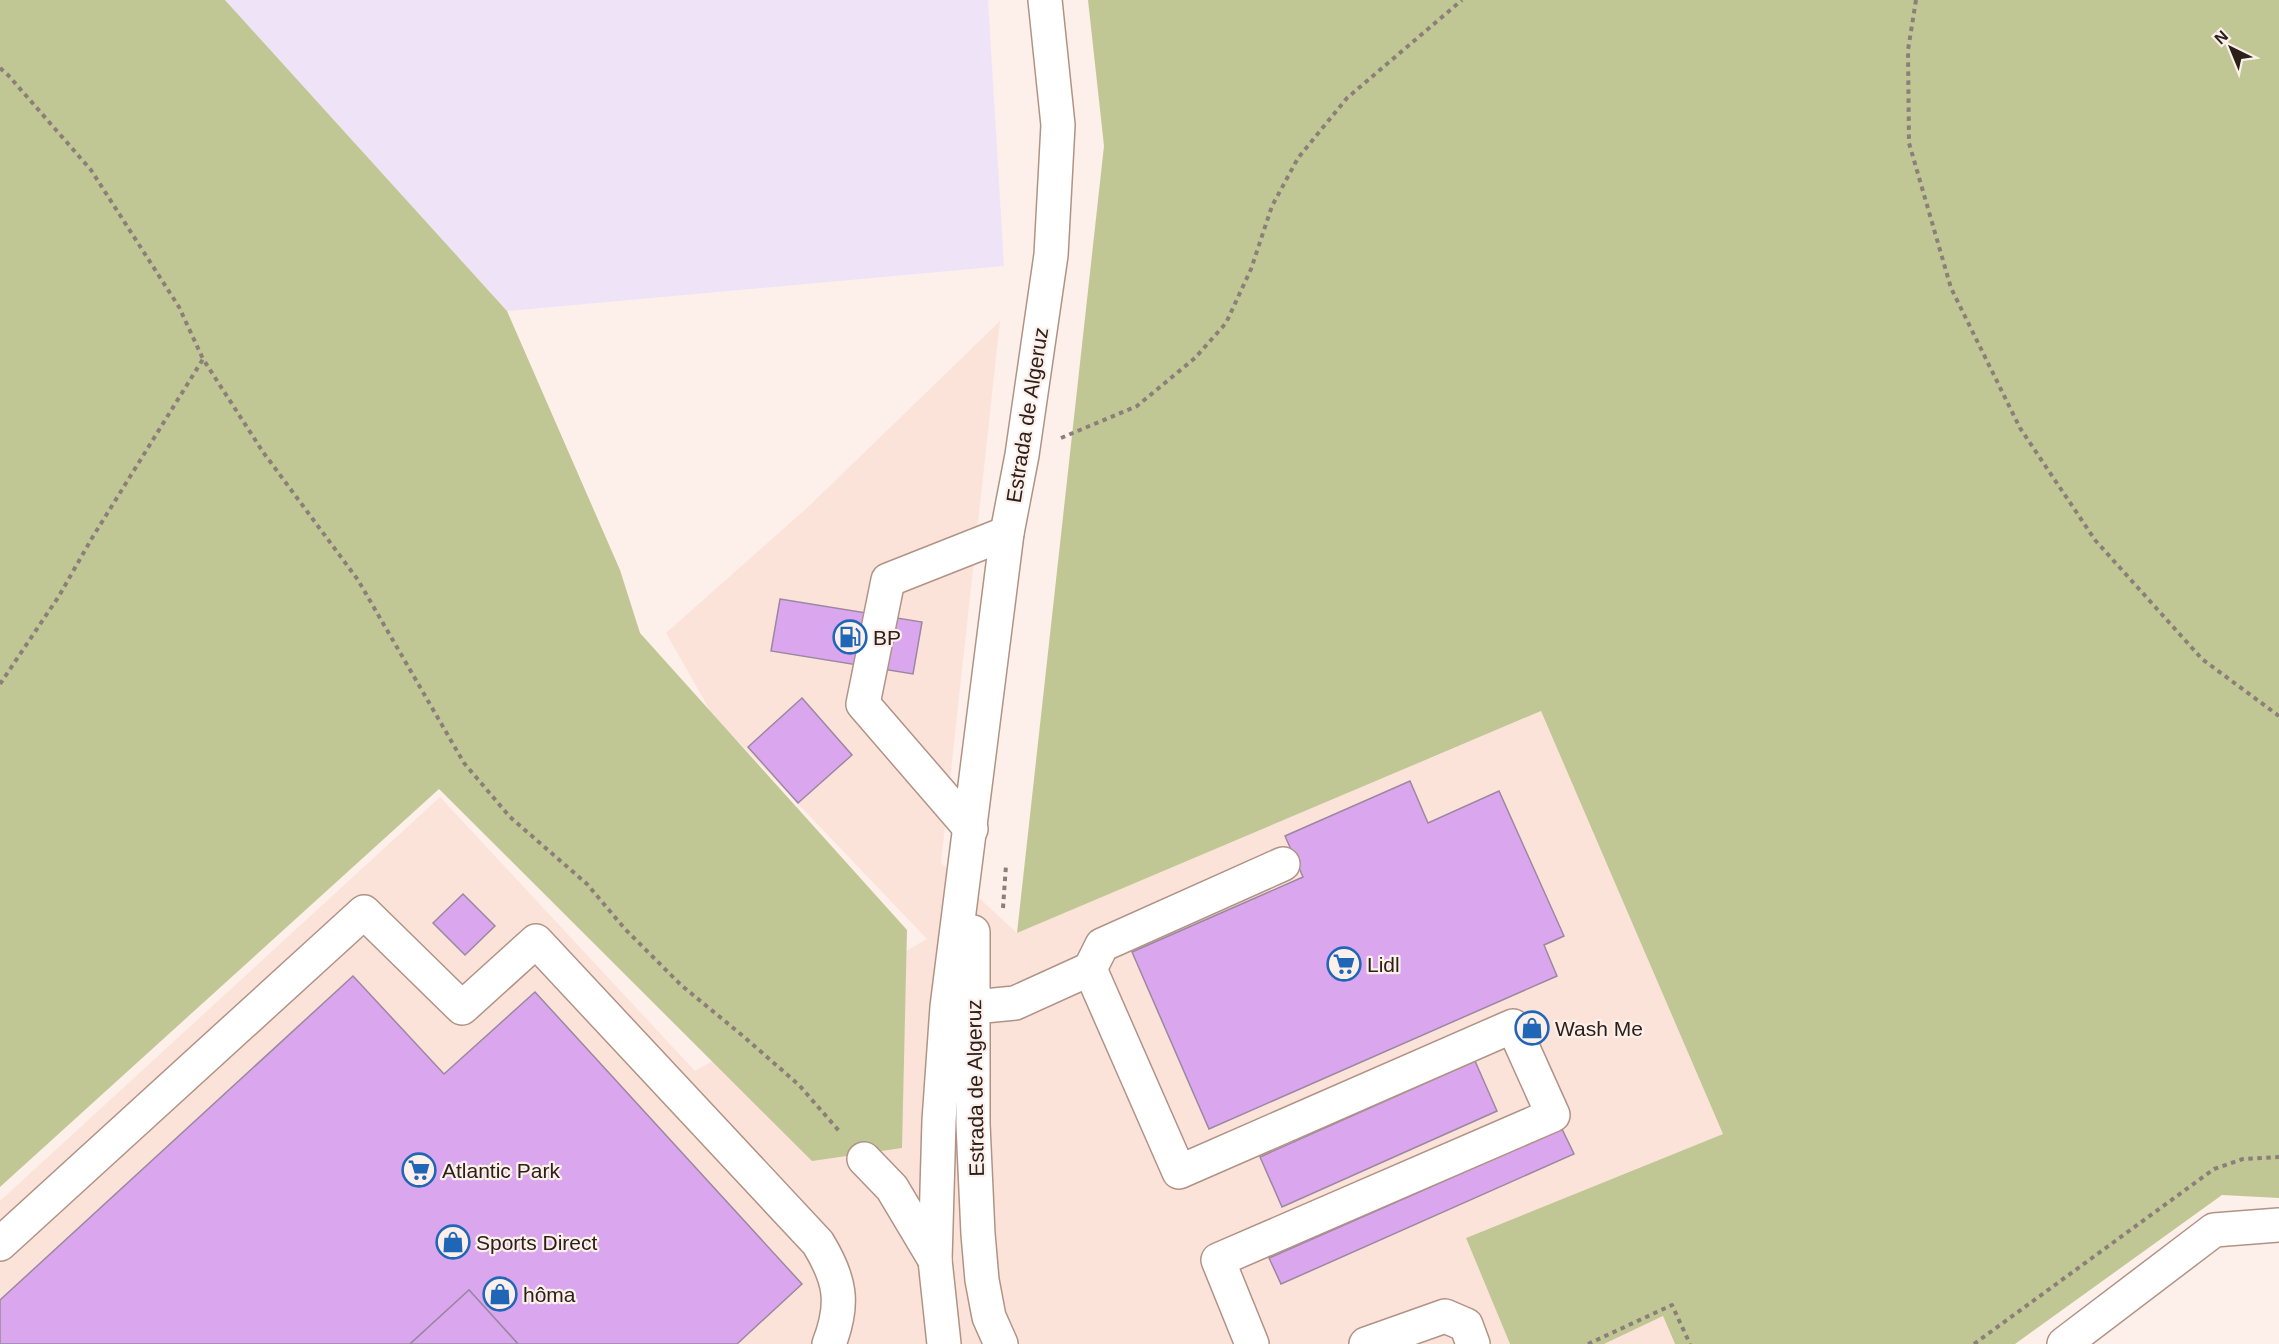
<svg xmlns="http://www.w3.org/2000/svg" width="2279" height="1344" viewBox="0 0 2279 1344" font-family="Arial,sans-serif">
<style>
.built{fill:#fce3d9}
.industrial{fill:#efe3f8}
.green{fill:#c1c794}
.building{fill:#daa7ee;stroke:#9a88a1;stroke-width:1.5}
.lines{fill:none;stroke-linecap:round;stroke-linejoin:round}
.minor-casing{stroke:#b19386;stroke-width:36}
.major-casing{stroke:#b19386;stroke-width:36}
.path{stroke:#8c7f7a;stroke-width:4;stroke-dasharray:4.5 4.5;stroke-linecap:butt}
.minor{stroke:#fff;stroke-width:33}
.major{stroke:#fff;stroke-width:33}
.labels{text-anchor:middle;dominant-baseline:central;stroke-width:4.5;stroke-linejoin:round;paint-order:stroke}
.street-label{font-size:21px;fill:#2c201b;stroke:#fdefea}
.poi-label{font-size:21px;fill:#2c201b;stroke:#fdefea;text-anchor:start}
</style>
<rect width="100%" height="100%" fill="#fdefea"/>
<g class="built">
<path d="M1000,321L941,863L1017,933L1541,711L1723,1134L1466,1238L1510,1344H0V1201L440,797L695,1071L927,939L712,714L666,633L808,507Z"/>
<path d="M1663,1316L1675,1344H1604Z"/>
</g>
<path class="industrial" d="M225,0H988L1004,266L507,311Z"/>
<g class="green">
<path d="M0,0H225L507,311L620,570L640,633L907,930L902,1148L812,1161L439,789L0,1187Z"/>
<path d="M1088,0H2279V1198L2222,1195L2015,1344H1675L1663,1316L1604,1344H1510L1466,1238L1723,1134L1541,711L1017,933L1104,146Z"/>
</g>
<g class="building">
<path d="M780,599L922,622L913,674L771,651Z"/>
<path d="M802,698L852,755L798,803L748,747Z"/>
<path d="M1410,781L1428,823L1499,791L1564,936L1544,945L1557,976L1209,1129L1132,952L1303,877L1285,836Z"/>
<path d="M463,894L495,926L465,955L433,923Z"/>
<path d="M353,976L444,1074L535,992L802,1284L737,1344H518L469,1290L410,1344H0V1300Z"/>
<path d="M1475,1061L1497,1111L1282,1207L1260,1157Z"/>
<path d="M1562,1129L1574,1154L1281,1284L1269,1258Z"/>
<path d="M469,1290L518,1344H410Z"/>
</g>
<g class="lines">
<g class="minor-casing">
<g id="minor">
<path d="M971,829L863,704L888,580L1007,533"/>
<path d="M1090,969L1102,945L1283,864"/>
<path d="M974,1007L1015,1003L1090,969L1179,1172L1513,1026L1553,1115L1218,1260L1252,1344"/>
<path d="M864,1159L892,1188L935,1260"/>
<path d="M0,1244L364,912L462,1008L536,941L818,1243C840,1279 845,1303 829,1344"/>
<path d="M1366,1344L1445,1316L1466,1325L1473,1344"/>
<path d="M2064,1344L2214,1230L2279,1225"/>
</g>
</g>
<g class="major-casing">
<g id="major">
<path d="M973,932V1124L978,1234L982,1280L989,1317L1001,1344"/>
<path d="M944,1344L935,1260L939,1121L947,1007L1007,533L1022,455L1051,255L1058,125L1045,0"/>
</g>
</g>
<g class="path">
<path d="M1916,0L1908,50L1909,143L1951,288L2020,428L2095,540L2202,659L2279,716"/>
<path d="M0,68L8,75L91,170L179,307L203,359"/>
<path d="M1061,438L1137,406L1195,358L1226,323L1251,269L1272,206L1298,158L1347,98L1462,0"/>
<path d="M0,684L59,596L92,538L203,359L263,452L358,580L464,763L510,817L587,884L625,929L681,985L743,1036L799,1085L840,1132"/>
<path d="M1003,908L1006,865"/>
<path d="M1588,1344L1672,1305L1690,1344"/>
<path d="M1974,1344L2214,1169L2243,1159L2279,1157"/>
</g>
<use href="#minor" class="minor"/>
<use href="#major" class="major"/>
</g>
<defs>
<g id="fuel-ring" transform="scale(1.725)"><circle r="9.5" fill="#fdefea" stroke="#2066b6" stroke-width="1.5"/><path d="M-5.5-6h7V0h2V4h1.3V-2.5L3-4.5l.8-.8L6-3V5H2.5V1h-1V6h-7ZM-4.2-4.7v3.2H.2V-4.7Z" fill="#2066b6"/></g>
<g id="supermarket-ring" transform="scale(1.725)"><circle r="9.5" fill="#fdefea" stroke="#2066b6" stroke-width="1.5"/><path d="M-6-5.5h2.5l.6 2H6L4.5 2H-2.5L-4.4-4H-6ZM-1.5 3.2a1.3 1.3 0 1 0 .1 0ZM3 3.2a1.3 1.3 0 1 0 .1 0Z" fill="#2066b6"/></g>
<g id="shop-ring" transform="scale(1.725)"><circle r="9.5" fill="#fdefea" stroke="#2066b6" stroke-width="1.5"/><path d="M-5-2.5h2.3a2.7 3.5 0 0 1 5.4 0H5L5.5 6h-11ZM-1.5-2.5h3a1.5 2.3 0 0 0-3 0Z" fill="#2066b6"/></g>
</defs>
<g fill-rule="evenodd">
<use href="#fuel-ring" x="850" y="637"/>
<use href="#supermarket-ring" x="1344" y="964"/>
<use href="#shop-ring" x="1532" y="1028"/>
<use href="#supermarket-ring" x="419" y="1170"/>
<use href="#shop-ring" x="453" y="1242"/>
<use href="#shop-ring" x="500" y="1294"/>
</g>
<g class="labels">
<g class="street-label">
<text transform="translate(1027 415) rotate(-81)">Estrada de Algeruz</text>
<text transform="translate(975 1088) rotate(-91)">Estrada de Algeruz</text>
</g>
<g class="poi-label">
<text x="873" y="637">BP</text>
<text x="1367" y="964">Lidl</text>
<text x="1555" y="1028">Wash Me</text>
<text x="442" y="1170">Atlantic Park</text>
<text x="476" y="1242">Sports Direct</text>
<text x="523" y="1294">hôma</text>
</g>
</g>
<g transform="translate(2231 48) rotate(317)" stroke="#fdefea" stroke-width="4.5" paint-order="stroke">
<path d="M0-4.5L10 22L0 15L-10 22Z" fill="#2c201b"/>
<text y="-9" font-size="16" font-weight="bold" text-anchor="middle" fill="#2c201b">N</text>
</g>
</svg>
